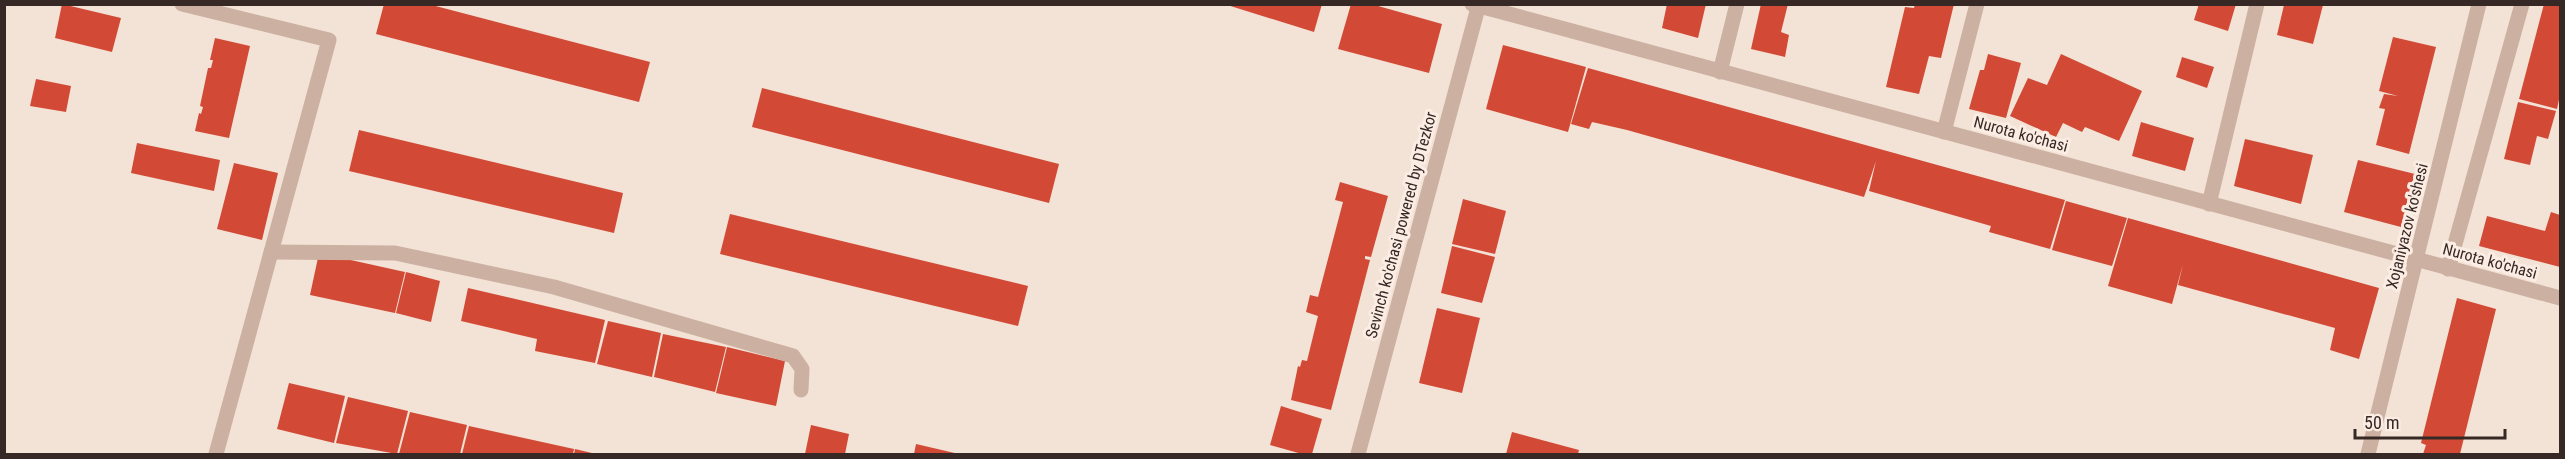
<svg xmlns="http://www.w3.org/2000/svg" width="2565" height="459" viewBox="0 0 2565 459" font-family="'Roboto Condensed',sans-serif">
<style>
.building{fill:#d24a36}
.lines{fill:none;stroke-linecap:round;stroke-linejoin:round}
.minor{stroke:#ccb0a1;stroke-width:15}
.labels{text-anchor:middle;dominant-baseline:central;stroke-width:6;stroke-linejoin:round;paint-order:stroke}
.street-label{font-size:16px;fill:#362825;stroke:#fbede3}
</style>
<rect width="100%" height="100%" fill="#f3e2d6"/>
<g class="building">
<path d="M62,4L121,18L112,52L55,38Z"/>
<path d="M384,4H428L650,62L639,102L376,34Z"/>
<path d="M1224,4H1322L1314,32Z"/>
<path d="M1351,4H1371L1442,24L1429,73L1338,49Z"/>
<path d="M1667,4H1706L1698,38L1662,28Z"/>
<path d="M1761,4H1788L1781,32L1789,35L1785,57L1751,49Z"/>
<path d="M1915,4H1954L1941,58L1929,56L1919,94L1886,87L1905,7L1914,8Z"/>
<path d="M2199,4H2236L2228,31L2194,20Z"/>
<path d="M2544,4H2560V95L2557,109L2519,99Z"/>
<path d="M2284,5H2323L2313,44L2277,35Z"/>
<path d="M2393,37L2436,47L2409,154L2376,145L2385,109L2379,108L2384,94L2398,96L2379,91Z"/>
<path d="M215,38L250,46L229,138L195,131L199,113L201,114L203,107L200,106L208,68H211L213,60H210Z"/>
<path d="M1503,45L1586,67L1568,132L1486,109Z"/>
<path d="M1988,54L2021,63L2006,118L1969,109L1980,70H1984Z"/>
<path d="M2061,54L2142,91L2119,141L2085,127L2082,132L2063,123L2056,137L2010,116L2028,78L2047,85Z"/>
<path d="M2182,57L2214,67L2207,88L2176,77Z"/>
<path d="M1588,68L1941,166L1934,189L1941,166L2065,200L2050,249L1989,232L1991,226L1869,191L1876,161L1864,197L1627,130L1592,122L1589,129L1571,124Z"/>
<path d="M36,79L71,86L66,112L30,106Z"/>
<path d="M762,88L1059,164L1049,203L752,127Z"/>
<path d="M2518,102L2556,111L2548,139L2537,136L2530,165L2504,159Z"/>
<path d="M2141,122L2194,138L2185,171L2132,156Z"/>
<path d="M359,130L623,193L614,233L349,171Z"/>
<path d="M2245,139L2313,155L2301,204L2234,186Z"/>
<path d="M137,143L220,160L214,191L131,173Z"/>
<path d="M2358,160L2415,174L2401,227L2344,212Z"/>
<path d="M234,163L278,173L262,240L217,229Z"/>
<path d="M1340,182L1388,196L1371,257L1365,256V259L1370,260L1331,410L1291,400L1298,366L1300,367L1302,360L1307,361L1318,316L1306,312L1310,295L1318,297L1343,202L1335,200Z"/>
<path d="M1463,199L1506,211L1495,254L1452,244Z"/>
<path d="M2066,201L2127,218L2112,266L2052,250Z"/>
<path d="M2551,212L2560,215V267L2479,246L2487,216L2545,231Z"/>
<path d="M730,214L1028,286L1018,326L720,254Z"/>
<path d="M2128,218L2379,288L2359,359L2330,350L2335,328L2178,285L2183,264L2172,304L2108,286Z"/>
<path d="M1452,246L1495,257L1482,303L1441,293Z"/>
<path d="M319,253L405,272L395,313L310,295Z"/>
<path d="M406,272L440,281L431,322L396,313Z"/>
<path d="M468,288L605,320L595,363L535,351L537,339L461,321Z"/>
<path d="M2457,298L2496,309L2460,454H2423L2426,445L2421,443Z"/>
<path d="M1437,308L1480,318L1462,393L1419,383Z"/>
<path d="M608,321L661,333L652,377L597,364Z"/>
<path d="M663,334L726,347L715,392L654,377Z"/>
<path d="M727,347L785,361L776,406L716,393Z"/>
<path d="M289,383L345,396L334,443L277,429Z"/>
<path d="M348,397L408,411L397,454L336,443Z"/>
<path d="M1281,406L1322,419L1312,454H1302L1270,445Z"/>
<path d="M410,412L467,425L460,454H399Z"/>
<path d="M811,425L849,434L845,454H805Z"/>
<path d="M469,426L574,449L573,454H462Z"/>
<path d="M1512,432L1579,450L1578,454H1506Z"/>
<path d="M916,444L959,454H914Z"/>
<path d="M575,449L596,454H574Z"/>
</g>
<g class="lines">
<g class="minor">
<path d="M182,4L329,40L216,454"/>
<path d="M1472,4L2560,298"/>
<path d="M1720,72L1737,4"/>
<path d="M1944,132L1977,4"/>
<path d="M2209,204L2257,4"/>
<path d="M271,252L395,253L554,287L793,356L802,369L801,390"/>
<path d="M2448,269L2522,4"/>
<path d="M1358,454L1479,4"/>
<path d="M2368,454L2479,4"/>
</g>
</g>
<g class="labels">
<g class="street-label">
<text transform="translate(2021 134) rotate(15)">Nurota ko'chasi</text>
<text transform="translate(1401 225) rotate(-75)">Sevinch ko'chasi powered by DTezkor</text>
<text transform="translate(2407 226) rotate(-76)">Xojaniyazov ko'shesi</text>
<text transform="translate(2490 261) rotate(15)">Nurota ko'chasi</text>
</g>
</g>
<rect width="2565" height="459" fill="none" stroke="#362825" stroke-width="12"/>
<path d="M2355 429v9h150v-9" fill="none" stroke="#362825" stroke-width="3"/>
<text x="2364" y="429" font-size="18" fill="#362825" stroke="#fbede3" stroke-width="4.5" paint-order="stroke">50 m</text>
</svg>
